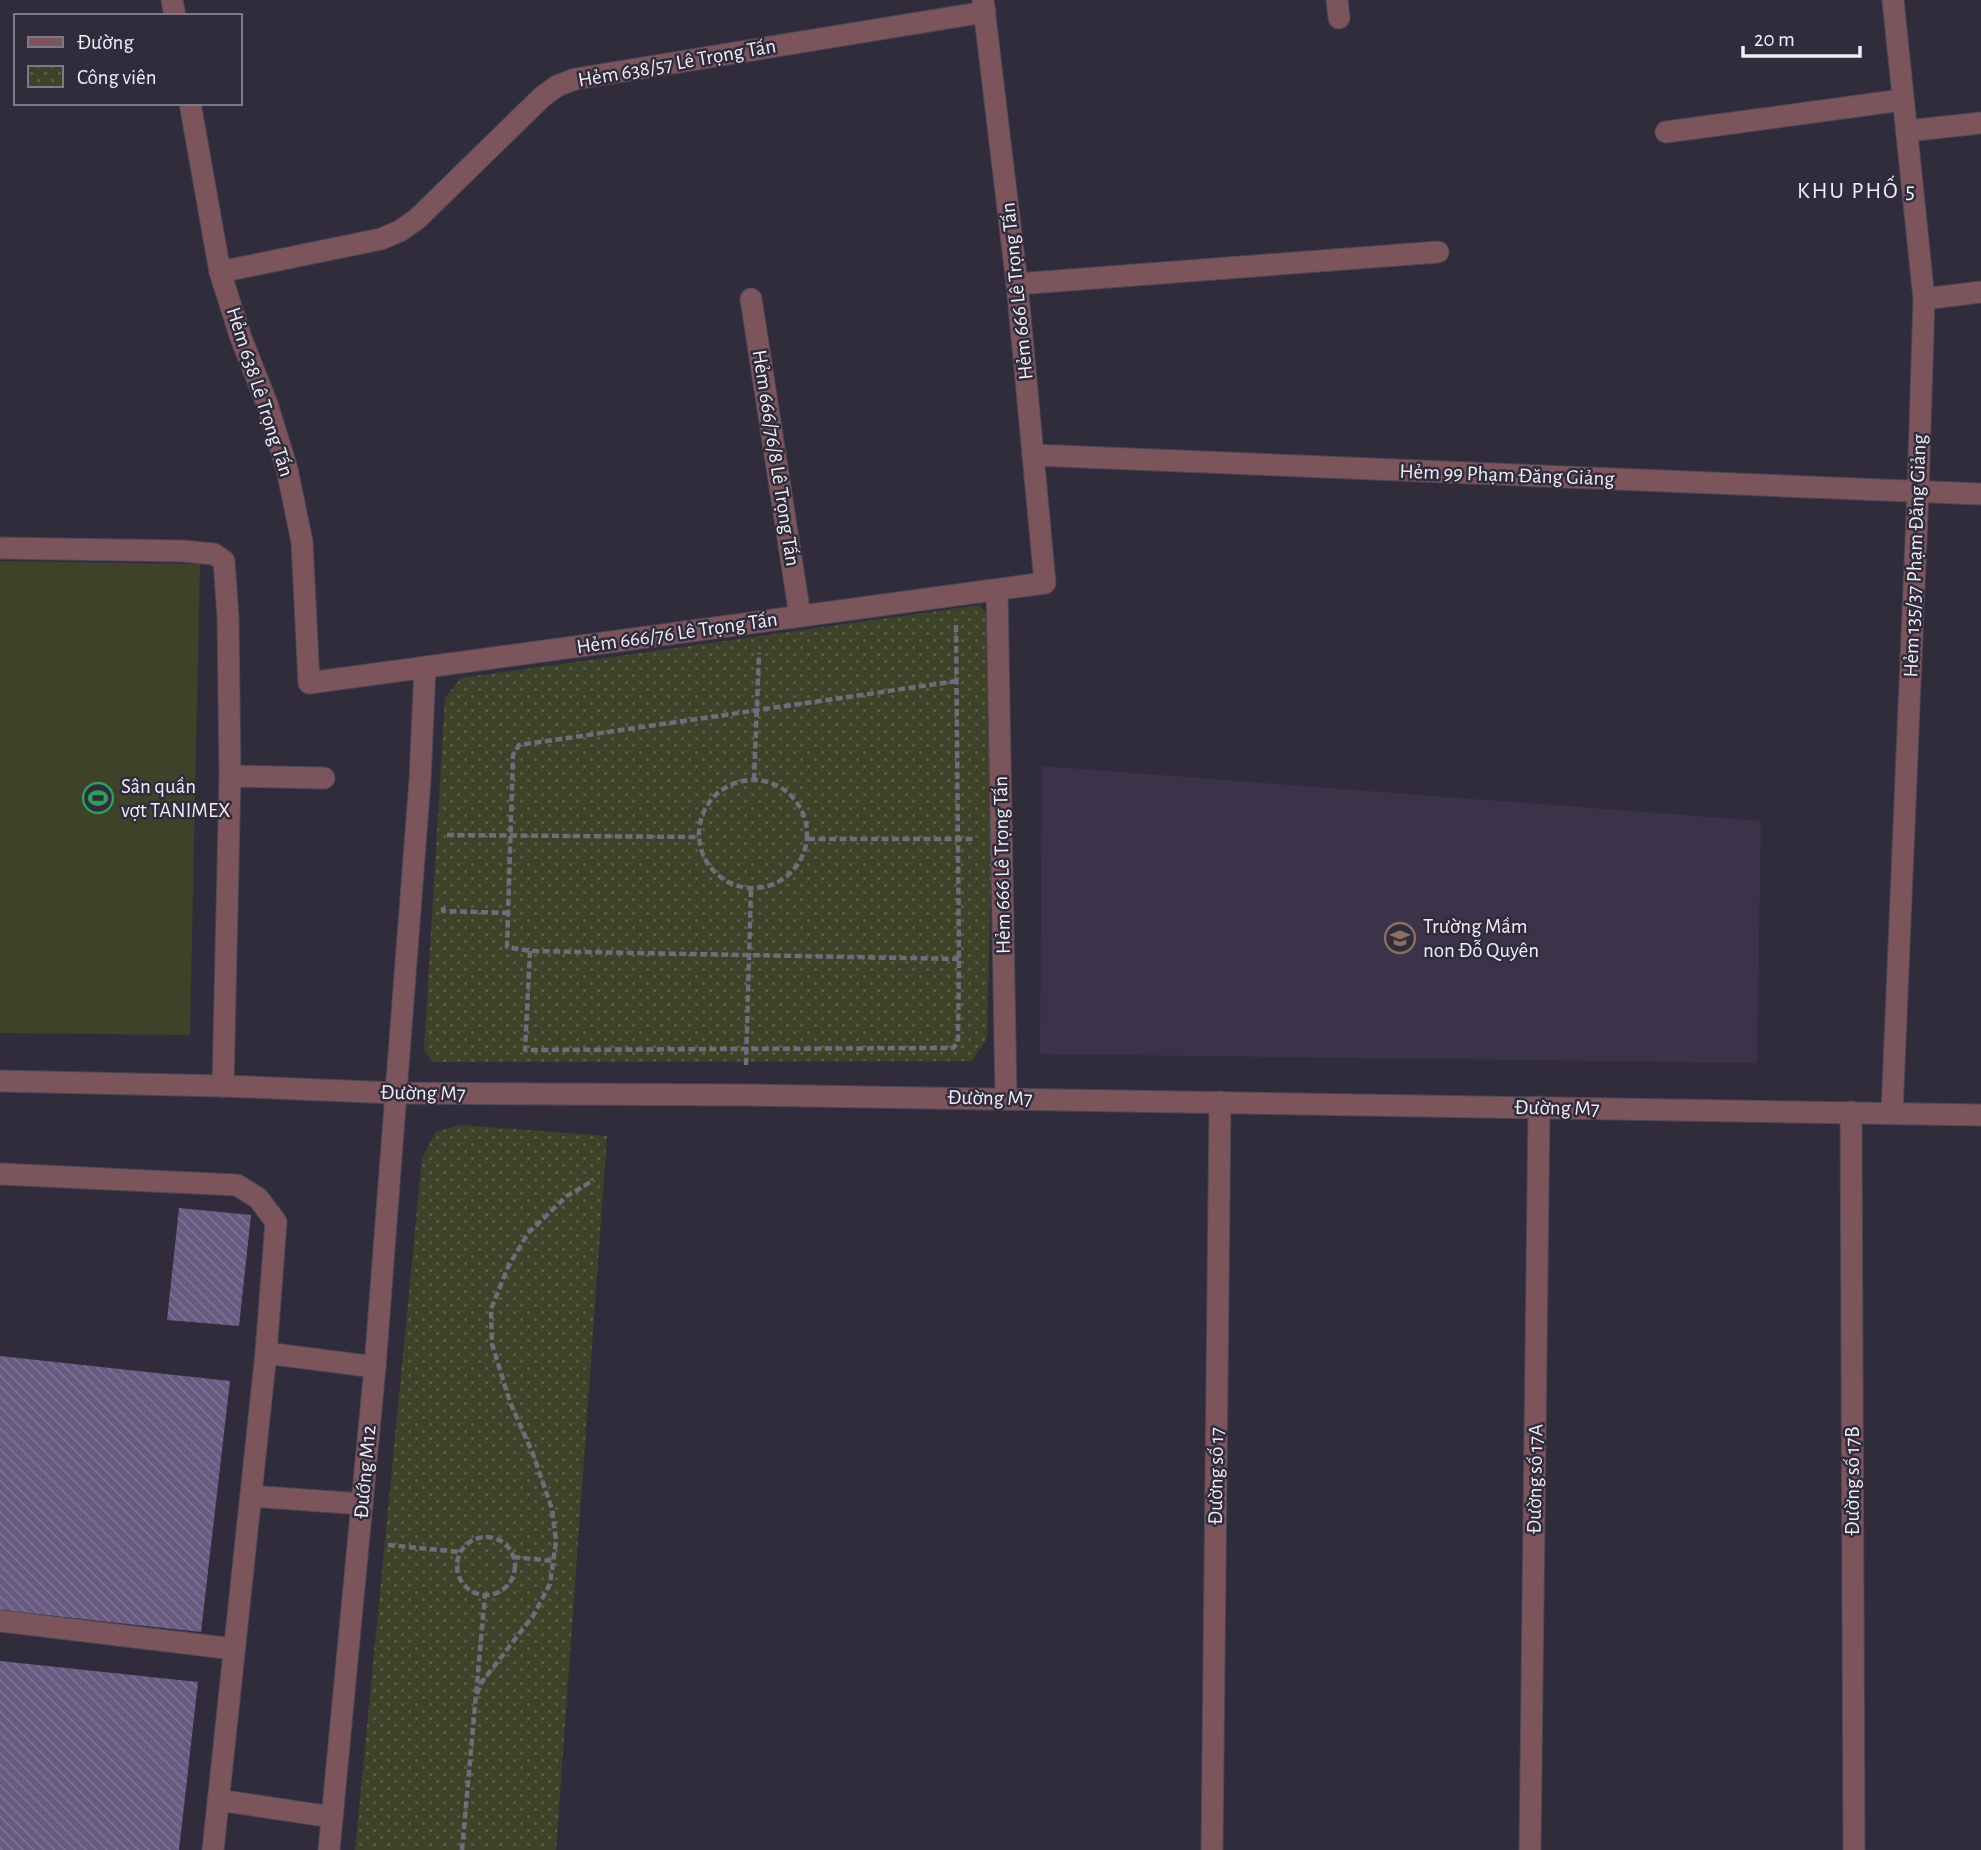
<svg xmlns="http://www.w3.org/2000/svg" width="1981" height="1850" viewBox="0 0 1981 1850" font-family="'Alegreya Sans',sans-serif">
<style>
.built{fill:#3b3349}
.green{fill:#3d4228}
.park{fill:url(#park-dots)}
.building{fill:url(#building-back-hatch)}
.lines{fill:none;stroke-linecap:round;stroke-linejoin:round}
.minor-casing{stroke:#4c4756;stroke-width:23}
.path{stroke:#706c7a;stroke-width:4.5;stroke-dasharray:7 3.5;stroke-linecap:butt}
.minor{stroke:#7c545c;stroke-width:21}
.labels{text-anchor:middle;dominant-baseline:central;stroke-width:5;stroke-linejoin:round;paint-order:stroke}
.street-label{font-size:21px;fill:#f1edf8;stroke:#312c3c}
.poi-label{font-size:21px;fill:#f1edf8;stroke:#312c3c;text-anchor:start}
.neighbourhood-label{font-size:23px;letter-spacing:2px;fill:#f1edf8;stroke:#312c3c}
</style>
<defs>
<pattern id="park-dots" width="8" height="8" patternUnits="userSpaceOnUse" patternTransform="scale(1.75)"><rect width="8" height="8" fill="#3d4228"/><path d="M2 2h.1M6 6h.1" fill="none" stroke="#5a5e48" stroke-width="1.8" stroke-linecap="round"/></pattern>
<pattern id="building-back-hatch" width="6" height="6" patternUnits="userSpaceOnUse" patternTransform="scale(1.75)"><rect width="6" height="6" fill="#685a81"/><path d="M-1 5l2 2M0 0l6 6M5-1l2 2" fill="none" stroke="#7e7294"/></pattern>
</defs>
<rect width="100%" height="100%" fill="#312c3c"/>
<path class="built" d="M1042,766L1761,821L1757,1063L1040,1054Z"/>
<path class="green" d="M0,561L200,564L190,1035L0,1033Z"/>
<g class="park">
<path d="M980,605L997,628L987,1038L972,1061L433,1062L424,1050L445,698L461,678Z"/>
<path d="M460,1125L607,1136L556,1850H355L422,1158L436,1132Z"/>
</g>
<g class="building">
<path d="M179,1208L251,1215L239,1326L167,1320Z"/>
<path d="M0,1356L230,1381L201,1632L0,1610Z"/>
<path d="M0,1661L198,1682L179,1850H0Z"/>
</g>
<g class="lines">
<g class="minor-casing">
<g id="minor">
<path d="M172,0L175,16"/>
<path d="M1337,0L1339,18"/>
<path d="M190,103L220,272L241,338L267,404L287,469L302,542L309,683L1045,583L1017,284L983,0"/>
<path d="M1907,131L1981,123"/>
<path d="M1666,132L1902,100"/>
<path d="M220,272L381,239L400,231L417,219L542,97L557,86L575,79L985,12"/>
<path d="M1017,284L1438,252"/>
<path d="M751,299L800,616"/>
<path d="M1924,299L1981,292"/>
<path d="M1033,455L1981,494"/>
<path d="M0,548L183,551L214,554L224,561L228,617L230,776"/>
<path d="M997,590L1006,1098"/>
<path d="M0,1081L223,1086L395,1093L746,1095L1981,1115"/>
<path d="M223,1086L230,776L324,778"/>
<path d="M1851,1112L1854,1850"/>
<path d="M1892,1113L1918,492L1924,299L1893,0"/>
<path d="M0,1174L237,1185L258,1198L276,1222L266,1353"/>
<path d="M251,1496L362,1504"/>
<path d="M0,1621L234,1649"/>
<path d="M218,1800L332,1817"/>
<path d="M213,1850L266,1353L375,1367"/>
<path d="M329,1850L375,1367L420,780L425,667"/>
<path d="M1212,1850L1220,1102"/>
<path d="M1530,1850L1539,1107"/>
</g>
</g>
<g class="path">
<path d="M957,681L519,745L513,755L507,947L530,951L959,959"/>
<circle cx="753" cy="834" r="54"/>
<path d="M754,780L759,653"/>
<path d="M447,835L698,837"/>
<path d="M808,839H973"/>
<path d="M443,907V911L510,913"/>
<path d="M530,951L525,1050L953,1048L958,1042L959,959L956,624"/>
<path d="M746,1065L751,888"/>
<circle cx="486" cy="1566" r="29"/>
<path d="M388,1545L461,1552"/>
<path d="M513,1557L554,1561"/>
<path d="M477,1694L481,1683L533,1616L550,1584L556,1541L552,1509L533,1454L510,1402L492,1344L491,1309L508,1267L528,1233L567,1196L594,1180"/>
<path d="M462,1850L485,1595"/>
</g>
<use href="#minor" class="minor"/>
</g>
<defs>
<g id="stadium-ring" transform="scale(1.575)"><circle r="9.5" fill="#312c3c" stroke="#2e9e5b" stroke-width="1.5"/><path d="M0-5a6.5 5 0 1 0 0 10a6.5 5 0 1 0 0-10ZM-3.5-1.8h7v3.6h-7Z" fill="#2e9e5b"/></g>
<g id="school-ring" transform="scale(1.575)"><circle r="9.5" fill="#312c3c" stroke="#8d6e63" stroke-width="1.5"/><path d="M0-5L7-2L0 1L-7-2ZM-4 1L0 2.5L4 1V4Q0 6-4 4Z" fill="#8d6e63"/></g>
</defs>
<g fill-rule="evenodd">
<use href="#stadium-ring" x="98" y="798"/>
<use href="#school-ring" x="1400" y="938"/>
</g>
<g class="labels">
<g class="street-label">
<text transform="translate(677 63) rotate(-10)">Hẻm 638/57 Lê Trọng Tấn</text>
<text transform="translate(1017 291) rotate(-96)">Hẻm 666 Lê Trọng Tấn</text>
<text transform="translate(260 392) rotate(72)">Hẻm 638 Lê Trọng Tấn</text>
<text transform="translate(776 458) rotate(81)">Hẻm 666/76/8 Lê Trọng Tấn</text>
<text transform="translate(1507 475) rotate(2)">Hẻm 99 Phạm Đăng Giảng</text>
<text transform="translate(1915 556) rotate(-88)">Hẻm 135/37 Phạm Đăng Giảng</text>
<text transform="translate(677 633) rotate(-8)">Hẻm 666/76 Lê Trọng Tấn</text>
<text transform="translate(1002 865) rotate(-91)">Hẻm 666 Lê Trọng Tấn</text>
<text transform="translate(423 1093) rotate(1)">Đường M7</text>
<text transform="translate(990 1098) rotate(1)">Đường M7</text>
<text transform="translate(1557 1108) rotate(1)">Đường M7</text>
<text transform="translate(365 1472) rotate(-85)">Đướng M12</text>
<text transform="translate(1216 1476) rotate(-89)">Đường số 17</text>
<text transform="translate(1535 1479) rotate(-89)">Đường số 17A</text>
<text transform="translate(1852 1481) rotate(-90)">Đường số 17B</text>
</g>
<g class="poi-label">
<text x="121" y="786">Sân quần<tspan x="121" dy="24">vợt TANIMEX</tspan></text>
<text x="1423" y="926">Trường Mầm<tspan x="1423" dy="24">non Đỗ Quyên</tspan></text>
</g>
<g class="neighbourhood-label">
<text x="1857" y="191">KHU PHỐ 5</text>
</g>
</g>
<rect x="14" y="14" width="228" height="91" fill="#312c3c" stroke="#7e7987" stroke-width="2"/>
<rect x="28" y="37" width="35" height="10" fill="#7c545c" stroke="#7e7987" stroke-width="2"/>
<text x="77" y="49" font-size="21" fill="#f1edf8">Đường</text>
<rect x="28" y="66" width="35" height="21" fill="url(#park-dots)" stroke="#7e7987" stroke-width="2"/>
<text x="77" y="84" font-size="21" fill="#f1edf8">Công viên</text>
<path d="M1743 46v10h117v-10" fill="none" stroke="#f1edf8" stroke-width="3.5"/>
<text x="1754" y="46" font-size="21" fill="#f1edf8" stroke="#312c3c" stroke-width="5" paint-order="stroke">20 m</text>
</svg>
